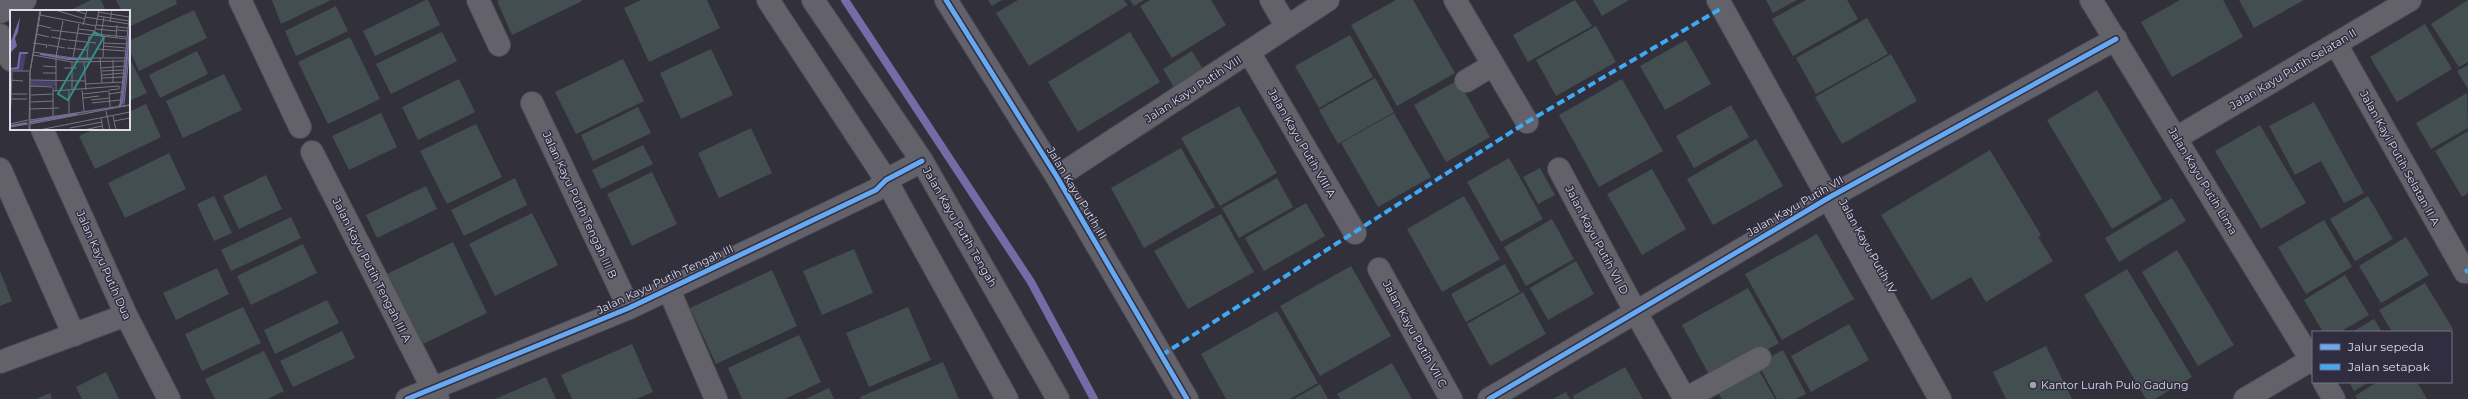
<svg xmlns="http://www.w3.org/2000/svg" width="2468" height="399" viewBox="0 0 2468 399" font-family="Montserrat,sans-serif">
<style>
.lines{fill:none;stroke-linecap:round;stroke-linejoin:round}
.stream{stroke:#736ca6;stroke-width:8}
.building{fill:#434e51}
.minor-casing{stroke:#4e4d56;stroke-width:24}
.tertiary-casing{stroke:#4e4d56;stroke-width:24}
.minor{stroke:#63626b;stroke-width:22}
.tertiary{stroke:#63626b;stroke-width:22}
.quiet{stroke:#3fa9f5;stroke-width:4;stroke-dasharray:8 4;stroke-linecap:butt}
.cycleway-casing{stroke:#2f2d3f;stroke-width:8}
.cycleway{stroke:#66a8f1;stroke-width:5}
.poi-dot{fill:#a2a1ac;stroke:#2f2d3f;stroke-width:1.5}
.labels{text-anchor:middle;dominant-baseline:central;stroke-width:3;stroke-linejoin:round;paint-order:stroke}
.street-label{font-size:11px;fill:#dedde9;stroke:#2f2d3f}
.poi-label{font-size:11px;fill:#dedde9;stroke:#2f2d3f;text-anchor:start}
.inset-river{fill:none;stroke:#736ca6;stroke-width:2}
.inset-road{fill:none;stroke:#777681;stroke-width:1}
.view{fill:#388b87;fill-opacity:0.15;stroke:#388b87;stroke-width:2}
.inset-edge{fill:none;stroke:#dedde9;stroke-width:2}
</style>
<rect width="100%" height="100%" fill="#32313b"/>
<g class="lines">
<path class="stream" d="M845,0L1031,282L1094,399"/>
</g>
<g class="building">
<path d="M91,0H101L106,11H68Z"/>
<path d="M116,0H176L177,4L129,27V11H122Z"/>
<path d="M272,0H331L281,24Z"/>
<path d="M426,0H428L440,25L375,56L363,31Z"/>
<path d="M500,0H582V1L512,35L497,1Z"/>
<path d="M641,0H707L720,28L649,62L624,8Z"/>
<path d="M988,0H1002L992,6Z"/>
<path d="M1018,0H1124L1128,5L1029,66L996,13Z"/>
<path d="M1130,0H1144L1134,6Z"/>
<path d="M1150,0H1211L1226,25L1172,58L1140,6Z"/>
<path d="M1396,0H1413L1455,73L1397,106L1351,25Z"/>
<path d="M1575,0L1592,26L1528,62L1513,35Z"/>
<path d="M1593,0H1629L1602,16Z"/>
<path d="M1766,0H1797L1773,13Z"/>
<path d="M1806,0H1847L1858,19L1793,56L1772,19Z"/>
<path d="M2180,0H2223L2243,37L2172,77L2141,22Z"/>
<path d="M2239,0H2304L2254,28Z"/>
<path d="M2468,0V62L2459,67L2431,24Z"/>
<path d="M336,6L348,31L296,56L285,31Z"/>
<path d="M194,10L207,38L139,71L129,49V41Z"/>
<path d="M1867,18L1888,54L1816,94L1796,58Z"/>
<path d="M2425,24L2452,69L2397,102L2370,57Z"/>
<path d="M1596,26L1616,62L1556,96L1536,60Z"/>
<path d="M442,32L457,61L391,94L376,64Z"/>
<path d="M1130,32L1160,82L1078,132L1048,82Z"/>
<path d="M1350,35L1373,77L1319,108L1295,66Z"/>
<path d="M350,37L380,99L328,124L298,62Z"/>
<path d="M1686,40L1711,84L1665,110L1640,66Z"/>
<path d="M711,49L733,95L681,119L660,73Z"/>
<path d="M197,51L208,74L160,98L149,75Z"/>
<path d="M1192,51L1204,71L1175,89L1163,69Z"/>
<path d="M1891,54L1917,101L1842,144L1815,97Z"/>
<path d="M129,57L147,93L129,101Z"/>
<path d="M623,59L644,101L576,134L555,92Z"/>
<path d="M2468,65V89L2457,71Z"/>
<path d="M224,74L242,110L183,138L166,101Z"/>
<path d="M1375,78L1394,112L1338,144L1319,110Z"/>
<path d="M459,79L475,112L418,140L402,107Z"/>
<path d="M1622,79L1663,151L1599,187L1559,115Z"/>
<path d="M1458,80L1490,137L1446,162L1414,105Z"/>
<path d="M2097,90L2162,199L2112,229L2047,120Z"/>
<path d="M2467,93L2468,128L2431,149L2416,123Z"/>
<path d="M2314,102L2364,193L2344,203L2321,161L2295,175L2269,126Z"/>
<path d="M146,104L161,137L95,169L79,136L94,129H129V112Z"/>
<path d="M1731,105L1749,137L1694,168L1676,136Z"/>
<path d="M1239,106L1277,173L1220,206L1181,138Z"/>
<path d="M638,107L651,133L593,161L581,135Z"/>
<path d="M381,113L397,147L349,170L332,136Z"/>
<path d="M1394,113L1431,177L1378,207L1341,143Z"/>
<path d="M476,124L502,177L447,204L420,151Z"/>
<path d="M2260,125L2306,203L2261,229L2215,151Z"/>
<path d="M751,128L772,173L719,198L698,153Z"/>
<path d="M2468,131V193L2462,197L2435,151Z"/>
<path d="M1756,139L1783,186L1713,225L1687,179Z"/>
<path d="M643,145L653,164L601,189L592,170Z"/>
<path d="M1181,148L1215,207L1144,248L1111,188Z"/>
<path d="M1990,150L2041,235L2038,237L2053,261L1986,302L1971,277L1932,300L1881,215Z"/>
<path d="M169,153L186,189L125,218L108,183Z"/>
<path d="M1509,158L1543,219L1501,242L1467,182Z"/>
<path d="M1540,168L1555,195L1538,204L1523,177Z"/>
<path d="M1652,169L1686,229L1642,255L1607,194Z"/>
<path d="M652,172L677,224L632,246L607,194Z"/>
<path d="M266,175L282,209L239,229L223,196Z"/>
<path d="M515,178L527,205L464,236L451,210Z"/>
<path d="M1277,178L1293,207L1239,238L1222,208Z"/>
<path d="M426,186L437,209L377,238L366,215Z"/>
<path d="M214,196L232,233L214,241L197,204Z"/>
<path d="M1464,196L1500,259L1442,292L1407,229Z"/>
<path d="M2368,196L2393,239L2355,261L2330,219Z"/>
<path d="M2172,198L2186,221L2119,262L2105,238Z"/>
<path d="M1306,203L1325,236L1264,271L1245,238Z"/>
<path d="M532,213L558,265L495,296L469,244Z"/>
<path d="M1221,214L1254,272L1188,309L1154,251Z"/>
<path d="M291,217L301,238L231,271L221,250Z"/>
<path d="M1552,219L1574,259L1526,286L1504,247Z"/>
<path d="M2324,220L2352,267L2306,294L2278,247Z"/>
<path d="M1817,234L1854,299L1782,340L1745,274Z"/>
<path d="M2406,237L2429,275L2381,303L2359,266Z"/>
<path d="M453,242L487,313L421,345L387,274Z"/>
<path d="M303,244L317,273L251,305L237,276Z"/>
<path d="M854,249L873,293L822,315L803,271Z"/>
<path d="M2177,250L2234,345L2198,366L2142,272Z"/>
<path d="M1576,261L1594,294L1548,320L1530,288Z"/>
<path d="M1505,264L1520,292L1466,322L1451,294Z"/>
<path d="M1351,266L1391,336L1320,376L1280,306Z"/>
<path d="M217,268L229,294L176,320L163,293Z"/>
<path d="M2127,269L2192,377L2155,399H2146L2084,295Z"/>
<path d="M772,270L797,326L716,364L690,308Z"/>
<path d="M0,271L12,301L0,306Z"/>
<path d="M2345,275L2369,315L2340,332H2323L2304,300Z"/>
<path d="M2425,283L2453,329L2449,332H2392L2379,310Z"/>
<path d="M1748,288L1779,343L1712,380L1682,325Z"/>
<path d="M1523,292L1546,334L1490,366L1467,324Z"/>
<path d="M327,300L339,323L275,354L264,330Z"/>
<path d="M243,307L261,343L202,371L185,334Z"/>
<path d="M908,307L931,360L869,387L846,333Z"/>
<path d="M1277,311L1318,383L1290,399H1226L1201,354Z"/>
<path d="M2374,319L2382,332H2352Z"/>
<path d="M1849,324L1869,360L1811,392L1791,356Z"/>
<path d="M342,331L355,358L293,387L280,361Z"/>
<path d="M799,335L821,382L785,399H742L728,368Z"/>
<path d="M632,344L653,392L636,399H572L561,375Z"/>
<path d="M2046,346L2072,399H2006L1993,372Z"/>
<path d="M1783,350L1806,394L1796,399H1777L1758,364Z"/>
<path d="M264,351L284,391L268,399H215L205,379Z"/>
<path d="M943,362L959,399H861L860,397Z"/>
<path d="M1392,363L1412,399H1340L1337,394Z"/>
<path d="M1625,367L1643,399H1574L1573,396Z"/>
<path d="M1757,367L1775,399H1722L1716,389Z"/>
<path d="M106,372L119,399H82L76,387Z"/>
<path d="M546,377L556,399H495Z"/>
<path d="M2349,382H2369L2354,391Z"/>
<path d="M2377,382H2417L2427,399H2357L2355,396Z"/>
<path d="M1320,384L1328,399H1294Z"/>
<path d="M829,388L834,399H805Z"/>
<path d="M1566,392L1570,399H1553Z"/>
<path d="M50,393L52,399H36Z"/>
</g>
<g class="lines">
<g class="minor-casing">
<g id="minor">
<path d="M240,0L300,127"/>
<path d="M478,0L499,45"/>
<path d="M768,0L886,180L1007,399"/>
<path d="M946,0L1057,177L1187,399"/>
<path d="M1271,0L1287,27"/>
<path d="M1455,0L1527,122"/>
<path d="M1718,0L1940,399"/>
<path d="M2091,0L2313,363"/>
<path d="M0,12L25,0"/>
<path d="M0,35L11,60"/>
<path d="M2336,44L2465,272"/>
<path d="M1249,52L1355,233"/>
<path d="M1466,81L1493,65"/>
<path d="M532,103L629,308"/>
<path d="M42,129L126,315L169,399"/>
<path d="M2176,138L2410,0"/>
<path d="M312,152L438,399"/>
<path d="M0,169L74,335"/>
<path d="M1559,169L1635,311L1685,399"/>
<path d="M1057,177L1328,0"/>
<path d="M1379,269L1451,399"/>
<path d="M669,290L716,399"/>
<path d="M0,362L126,315"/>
<path d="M2324,382L2334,399"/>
<path d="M407,399L629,308L876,190L886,180L922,161"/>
<path d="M1489,399L1830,197L2116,39"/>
<path d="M1685,399L1760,358"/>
<path d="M2245,399L2311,360"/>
</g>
</g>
<g class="tertiary-casing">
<path id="tertiary" d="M813,0L922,161L1058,399"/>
</g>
<use href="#minor" class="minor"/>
<use href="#tertiary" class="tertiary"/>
<g class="quiet">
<path d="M2465,272L2468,270"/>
<path d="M1162,355L1527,122L1722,8"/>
</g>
<g class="cycleway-casing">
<g id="cycleway">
<path d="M946,0L1057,177L1187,399"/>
<path d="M407,399L629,308L876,190L886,180L922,161"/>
<path d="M1489,399L1830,197L2116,39"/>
</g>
</g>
<use href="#cycleway" class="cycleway"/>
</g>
<circle class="poi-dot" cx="2033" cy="385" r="4"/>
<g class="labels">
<g class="street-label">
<text transform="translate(2293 69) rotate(-31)">Jalan Kayu Putih Selatan II</text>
<text transform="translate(1193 89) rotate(-33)">Jalan Kayu Putih VIII</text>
<text transform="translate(1302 143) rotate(60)">Jalan Kayu Putih VIII A</text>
<text transform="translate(2400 158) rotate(61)">Jalan Kayi Putih Selatan II A</text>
<text transform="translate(2203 181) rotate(59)">Jalan Kayu Putih Lima</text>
<text transform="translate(1077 193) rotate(59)">Jalan Kayu Putih III</text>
<text transform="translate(580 205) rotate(65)">Jalan Kayu Putih Tengah III B</text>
<text transform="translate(1795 206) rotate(-30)">Jalan Kayu Putih VII</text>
<text transform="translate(960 227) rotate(60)">Jalan Kayu Putih Tengah</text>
<text transform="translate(1597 240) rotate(62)">Jalan Kayu Putih VII D</text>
<text transform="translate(1868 246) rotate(61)">Jalan Kayu Putih IV</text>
<text transform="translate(104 265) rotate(66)">Jalan Kayu Putih Dua</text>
<text transform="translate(372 270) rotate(63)">Jalan Kayu Putih Tengah III A</text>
<text transform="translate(665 279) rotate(-25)">Jalan Kayu Putih Tengah III</text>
<text transform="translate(1415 334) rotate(61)">Jalan Kayu Putih VII C</text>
</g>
<g class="poi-label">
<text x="2041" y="385">Kantor Lurah Pulo Gadung</text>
</g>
</g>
<g transform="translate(10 10)">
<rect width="120" height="120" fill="#32313b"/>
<path d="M114,0H120V36L114,94L117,96L20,114V110L110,95L120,2ZM10,43L16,45L13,61H0L8,58ZM21,71H45V76L20,77Z" fill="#46406c"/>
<path d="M10,7L8,22L5,28L7,36L0,43V34Z" fill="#736ca6"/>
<path class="inset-river" d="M30,44L58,49H81M0,59L8,58L10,43H18M109,97L112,92L120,19M20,112L67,104M0,116L17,113"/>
<path class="inset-road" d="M45,0L75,9M64,0L76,4M88,2L119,7M30,5L86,16M88,6L119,11M75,7L119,14M100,12L102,0M28,15L41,18M73,15L77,0M86,15L118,18M68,19L85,21M86,19L106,21M41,20L117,29M106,20L118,21M26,24L39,27M85,24L117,27M84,25L89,0M91,25L94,7M41,27L57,30M106,27L107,15M58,30L86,33M23,33L37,35L36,38M93,33L117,34M38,35L55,38M93,36L116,38M57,38L77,40M86,39L116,41M23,42L63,48H119M23,45L62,52L115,51M90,47L92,73M93,47L94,27M63,48L69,14M77,48L79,26M103,50V72M62,52V80M74,52L76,80M33,56L46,57M54,58H67M91,58L115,56M0,61H19M92,61L114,60M33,63H46M92,65L114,63M92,68L114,67M0,70L13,71M20,70L75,71M75,74L113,72M20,76L42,77M43,77V106M59,80V103M72,80L74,101M99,80L109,79V76M43,81L109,76M46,81V46L53,11M99,82L100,97M1,84H17M73,84L99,81M99,84L112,82M21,85L43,84M73,88L89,86M1,89H17M81,90L100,88M21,92L43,91M82,93L110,90M114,94L120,36M110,95L120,0M20,99L49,98M96,101L100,120M103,106L106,120M91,108L93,120M20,110L119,95M104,111L120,108M0,114L2,62M0,114L18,110M20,114L120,95M0,117L18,114M60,118L92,112M19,120L20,62L30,0M20,120V62L31,0M29,120L120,102M74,120L92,116"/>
<path class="view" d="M84,22L94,27L58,90L48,84Z"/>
<rect width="120" height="120" class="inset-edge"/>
</g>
<rect x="2312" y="331" width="140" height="52" fill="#2f2d3f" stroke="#757383"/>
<rect x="2320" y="344" width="20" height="6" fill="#66a8f1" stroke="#757383"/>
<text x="2348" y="351" font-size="12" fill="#dedde9">Jalur sepeda</text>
<rect x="2320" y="364" width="20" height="6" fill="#3fa9f5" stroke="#757383"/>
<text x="2348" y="371" font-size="12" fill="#dedde9">Jalan setapak</text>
</svg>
